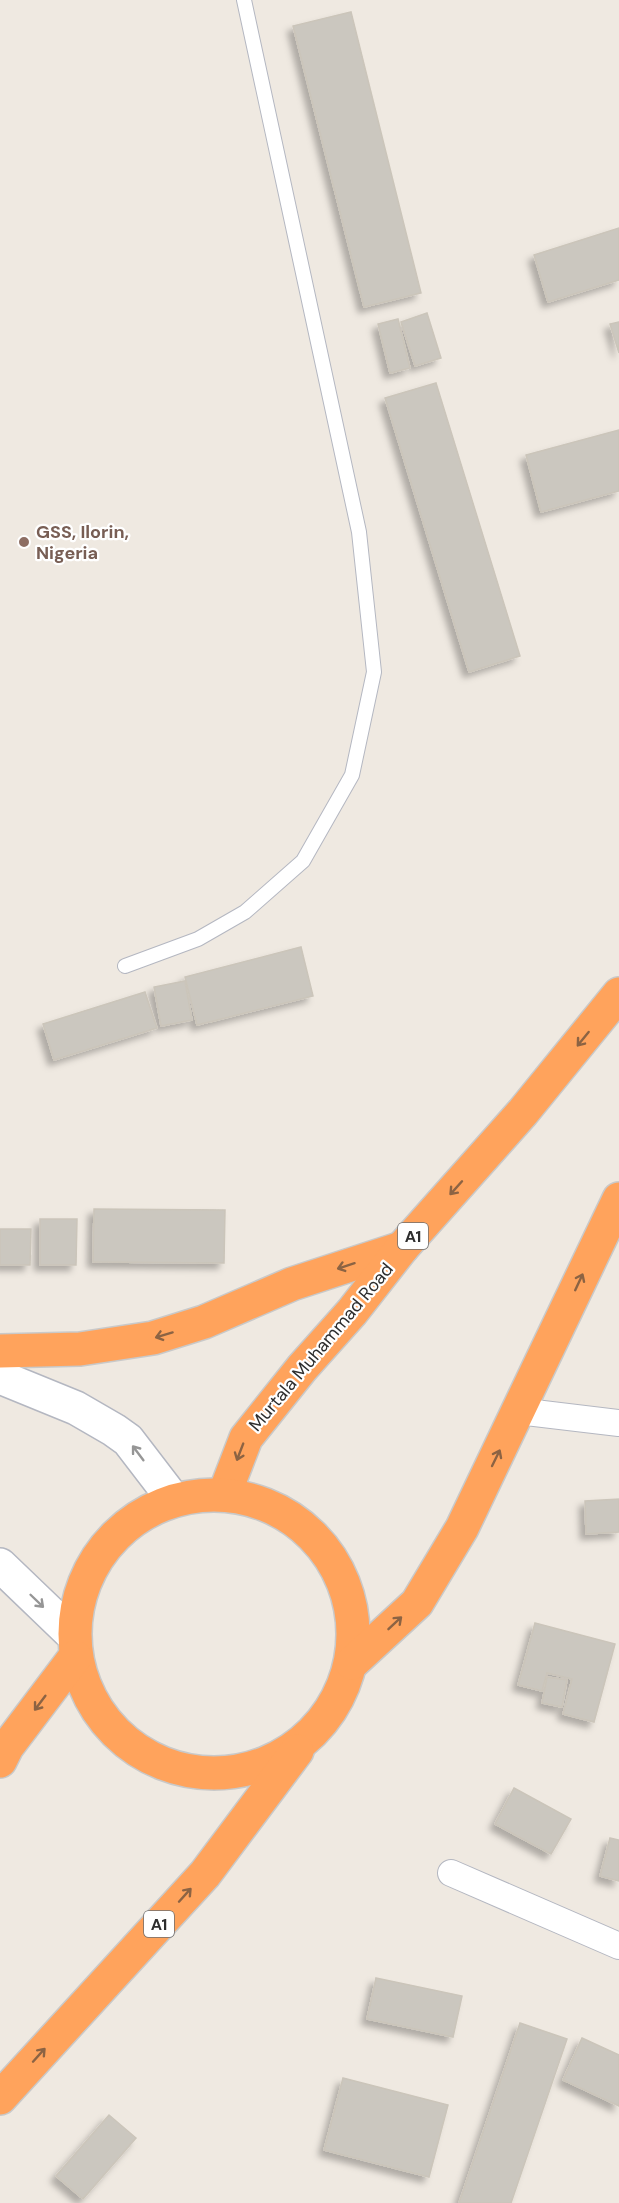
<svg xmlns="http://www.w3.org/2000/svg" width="619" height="2203" viewBox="0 0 619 2203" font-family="'DM Sans',sans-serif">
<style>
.building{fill:#cbc7bf;stroke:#cbc5ba;stroke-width:1.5;filter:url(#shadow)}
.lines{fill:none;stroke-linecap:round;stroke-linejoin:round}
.lane-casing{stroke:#b4b7c1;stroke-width:16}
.street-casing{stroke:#b4b7c1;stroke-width:28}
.secondary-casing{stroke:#b4b7c1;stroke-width:36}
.highway-casing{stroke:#c9c9c9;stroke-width:36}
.lane{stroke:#fff;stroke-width:14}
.street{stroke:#fff;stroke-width:26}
.secondary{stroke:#fff;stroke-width:33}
.highway{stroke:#ffa35c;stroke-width:33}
.oneway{stroke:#8c6343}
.oneway2{stroke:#969696}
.education-dot{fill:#8d6e63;stroke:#fff;stroke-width:2}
.labels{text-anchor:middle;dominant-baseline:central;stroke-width:4.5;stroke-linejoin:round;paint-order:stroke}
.shield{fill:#fff;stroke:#6d6d6d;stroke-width:1.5}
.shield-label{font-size:16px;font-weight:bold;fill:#2e2e2e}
.education-label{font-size:18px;font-weight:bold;fill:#785e54;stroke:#fff;text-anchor:start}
.street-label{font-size:18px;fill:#2e2e2e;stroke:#fff}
</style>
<defs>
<filter id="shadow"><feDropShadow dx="-5.5" dy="5.5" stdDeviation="3" flood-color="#0004"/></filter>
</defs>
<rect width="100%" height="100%" fill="#efe9e1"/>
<g class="building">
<path d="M351,12L421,293L364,307L293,26Z"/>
<path d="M619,228V280L548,302L534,255Z"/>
<path d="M427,313L441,358L415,366L401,322Z"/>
<path d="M398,319L410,368L390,373L378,324Z"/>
<path d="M619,322V353L610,324Z"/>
<path d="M436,383L520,656L469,672L385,398Z"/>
<path d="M619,430V491L541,512L526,455Z"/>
<path d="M301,947L313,996L197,1025L185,977Z"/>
<path d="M185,981L192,1020L161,1026L154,987Z"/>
<path d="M145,992L157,1028L54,1060L43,1024Z"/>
<path d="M94,1209L225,1210L224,1263L93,1262Z"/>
<path d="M40,1219H77L76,1265H40Z"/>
<path d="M0,1229H31L30,1265H0Z"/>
<path d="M619,1499V1532L586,1534L585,1501Z"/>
<path d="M535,1623L615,1644L594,1722L563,1714L572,1679L547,1673L542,1691L518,1685Z"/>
<path d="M547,1677L567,1680L562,1707L542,1703Z"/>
<path d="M514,1788L571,1819L551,1854L495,1824Z"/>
<path d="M610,1838L619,1840V1881L600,1876Z"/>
<path d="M376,1978L462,1996L453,2037L367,2019Z"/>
<path d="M520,2023L567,2039L511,2203H459Z"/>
<path d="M582,2038L619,2055V2106L563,2080Z"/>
<path d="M343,2078L448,2105L429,2177L324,2150Z"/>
<path d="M109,2115L136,2138L83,2199L56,2176Z"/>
</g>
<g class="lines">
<g class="lane-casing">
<path id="lane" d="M125,966L198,939L245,912L303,861L352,775L374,672L359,532L244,0"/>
</g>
<g class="street-casing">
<g id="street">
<path d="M518,1411L619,1423"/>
<path d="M451,1873L619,1946"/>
</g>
</g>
<g class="secondary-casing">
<g id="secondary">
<path d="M0,1377L76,1408L114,1430L128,1440L174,1500"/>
<path d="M0,1565L74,1636"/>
</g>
</g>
<g class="highway-casing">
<g id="highway">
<path d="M0,1351L80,1349L153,1338L204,1322L292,1284L402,1248"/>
<path d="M226,1490L246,1438L302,1368L352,1312L402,1248L523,1112L619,994"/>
<circle cx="214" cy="1634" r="139"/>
<path d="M352,1663L417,1603L462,1528L619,1199"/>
<path d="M0,1761L7,1747L75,1657"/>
<path d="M0,2098L205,1874L297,1751"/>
</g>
</g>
<use href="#lane" class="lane"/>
<use href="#street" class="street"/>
<use href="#secondary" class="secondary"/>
<use href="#highway" class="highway"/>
</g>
<defs><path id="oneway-shaft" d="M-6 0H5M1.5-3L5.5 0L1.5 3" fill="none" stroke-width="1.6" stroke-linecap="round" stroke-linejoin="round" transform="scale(1.5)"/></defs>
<g class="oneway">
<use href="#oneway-shaft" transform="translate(583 1039) rotate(129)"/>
<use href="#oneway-shaft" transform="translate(456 1188) rotate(132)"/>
<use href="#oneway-shaft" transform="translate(346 1266) rotate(162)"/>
<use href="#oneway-shaft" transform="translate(579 1282) rotate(-65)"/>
<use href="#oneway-shaft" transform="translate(164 1335) rotate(163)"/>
<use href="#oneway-shaft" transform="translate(240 1452) rotate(111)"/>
<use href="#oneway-shaft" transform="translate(496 1458) rotate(-64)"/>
<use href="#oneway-shaft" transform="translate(395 1623) rotate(-43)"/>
<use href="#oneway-shaft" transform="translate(40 1703) rotate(127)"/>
<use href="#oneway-shaft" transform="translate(185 1895) rotate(-48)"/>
<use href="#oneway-shaft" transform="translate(39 2055) rotate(-48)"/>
</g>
<g class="oneway2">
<use href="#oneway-shaft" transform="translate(138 1453) rotate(-127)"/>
<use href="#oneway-shaft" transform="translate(37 1601) rotate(44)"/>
</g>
<circle class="education-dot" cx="24" cy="542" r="6"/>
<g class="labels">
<g class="shield">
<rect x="398" y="1223" width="30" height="26" rx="4.5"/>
<rect x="144" y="1911" width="30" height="26" rx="4.5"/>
</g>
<g class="shield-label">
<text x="413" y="1236">A1</text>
<text x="159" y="1924">A1</text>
</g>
<g class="education-label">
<text x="36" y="532">GSS, Ilorin,<tspan x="36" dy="21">Nigeria</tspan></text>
</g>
<g class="street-label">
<text transform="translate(321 1347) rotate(-50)">Murtala Muhammad Road</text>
</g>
</g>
</svg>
